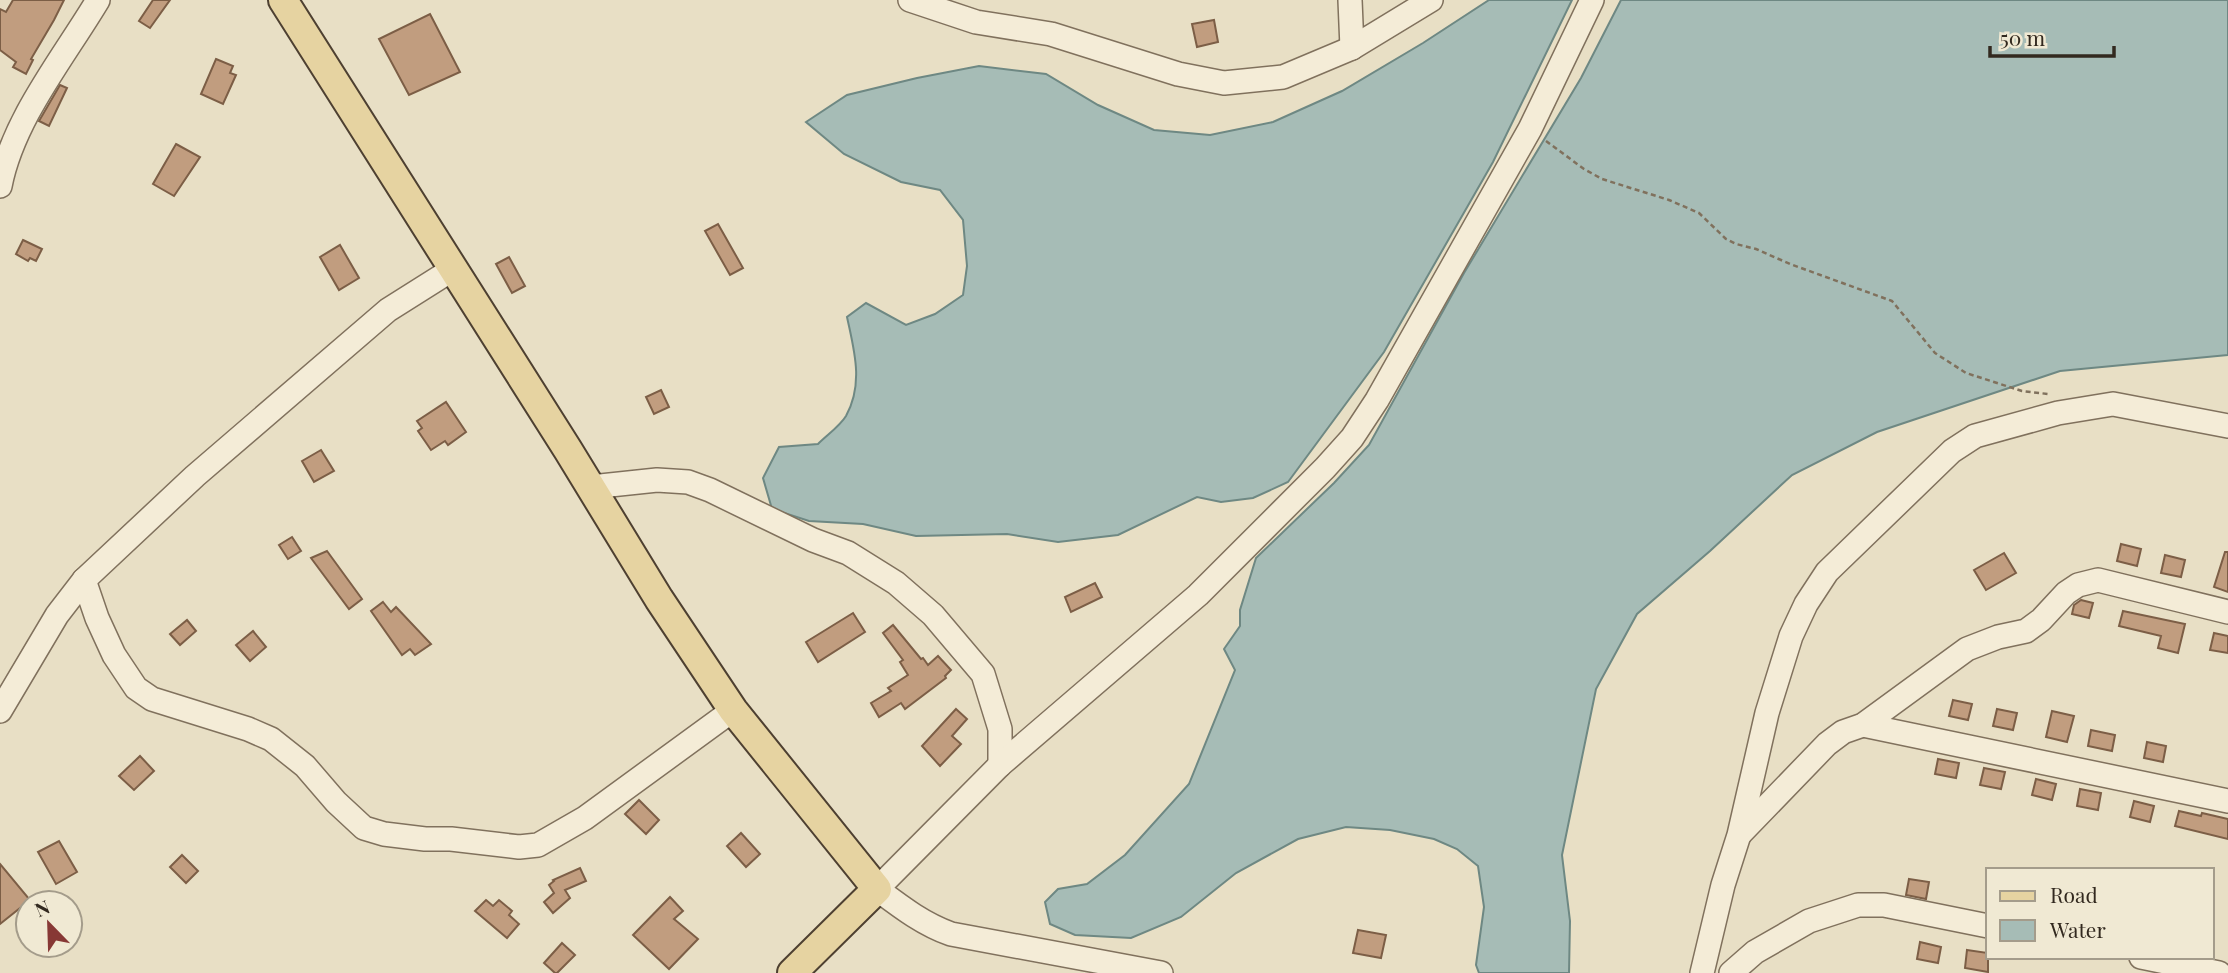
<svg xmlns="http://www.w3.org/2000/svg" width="2228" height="973" viewBox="0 0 2228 973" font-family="'Playfair Display',serif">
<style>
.water{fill:#a6bcb6;stroke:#6e8883;stroke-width:2}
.building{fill:#c19d7f;stroke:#7c5e46;stroke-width:2}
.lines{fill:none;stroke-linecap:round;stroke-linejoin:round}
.minor-casing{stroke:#80715d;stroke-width:26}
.major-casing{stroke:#4e4031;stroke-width:32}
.path{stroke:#80715d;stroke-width:2.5;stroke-dasharray:5 3.5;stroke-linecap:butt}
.minor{stroke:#f4ecd7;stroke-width:23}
.major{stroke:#e6d3a1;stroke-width:28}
</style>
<rect width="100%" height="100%" fill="#e8dfc5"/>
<g class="water">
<path d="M1489,0H1572L1493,162L1384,352L1288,482L1253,498L1221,502L1197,497L1118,535L1058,542L1007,534L916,536L863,524L809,521L772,509L763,478L779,447L818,444C827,435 840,426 846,416C864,383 854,350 847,317L866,303L906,325L935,314L963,295L967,266L963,220L940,190L901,182L844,154L806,122L847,95L917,78L979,66L1046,74L1098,105L1154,130L1210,135L1273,122L1342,91L1423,43Z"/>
<path d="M1621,0H2228V355L2060,371L1877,432L1792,475L1710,551L1637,614L1596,689L1562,855L1570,921L1569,973H1479L1476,965L1484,907L1478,866L1457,849L1434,839L1390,830L1346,827L1298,839L1236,873L1181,917L1131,938L1075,935L1050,924L1045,902L1058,889L1087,884L1125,855L1189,784L1235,670L1224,649L1240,626V610L1256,558L1334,483L1369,445L1464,273L1581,78Z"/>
</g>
<g class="building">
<path d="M13,0H64L54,20L31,59L33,60L26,74L13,67L16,62L0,50V9L6,12Z"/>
<path d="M153,0H170L150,28L139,21Z"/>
<path d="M430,14L460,72L409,95L379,39Z"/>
<path d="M1214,20L1218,42L1197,47L1192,24Z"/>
<path d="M216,59L233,66L230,73L236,75L223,104L201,94Z"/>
<path d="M60,85L67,88L49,126L39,121Z"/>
<path d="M176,144L200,157L174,196L153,184Z"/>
<path d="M718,224L743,268L730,275L705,231Z"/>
<path d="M23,240L42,249L36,261L30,258L28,261L16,254Z"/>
<path d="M340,245L359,278L339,290L320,257Z"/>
<path d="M509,257L525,286L512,293L496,264Z"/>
<path d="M661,390L669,407L654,414L646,397Z"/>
<path d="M446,402L466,432L448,445L445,441L431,450L418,431L422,428L417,421Z"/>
<path d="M321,450L334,471L314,482L302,461Z"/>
<path d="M292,537L301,551L288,559L279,545Z"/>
<path d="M2121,544L2141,549L2137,566L2117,561Z"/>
<path d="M327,551L362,599L349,609L311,558Z"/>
<path d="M2225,552H2228V592L2214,587Z"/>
<path d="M2004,553L2016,573L1986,590L1974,570Z"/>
<path d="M2165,555L2185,560L2181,577L2161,573Z"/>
<path d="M1095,583L1102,597L1071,612L1065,597Z"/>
<path d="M2081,600L2093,603L2089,618L2072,614L2074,605Z"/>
<path d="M383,602L391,612L396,607L431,644L415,655L410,649L402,655L371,611Z"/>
<path d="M2123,611L2185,624L2178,653L2158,648L2161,636L2119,626Z"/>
<path d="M853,613L865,632L818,662L806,642Z"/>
<path d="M187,620L196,631L180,645L170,634Z"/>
<path d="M893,625L921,659L923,658L928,665L938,656L951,670L945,676L946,678L905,709L901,703L879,717L871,703L891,691L888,688L908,675L900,662L903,660L883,633Z"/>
<path d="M253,631L266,647L250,661L236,645Z"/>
<path d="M2214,633L2228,636V653L2210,650Z"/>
<path d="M1953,700L1972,704L1968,720L1949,716Z"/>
<path d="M956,709L967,719L952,736L961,744L940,766L922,746Z"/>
<path d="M1997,709L2017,713L2013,730L1993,726Z"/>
<path d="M2052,711L2074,716L2067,742L2046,737Z"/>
<path d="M2091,730L2115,735L2112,751L2088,746Z"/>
<path d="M2147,742L2166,746L2163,762L2144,758Z"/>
<path d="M140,756L154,771L134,790L119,776Z"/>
<path d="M1938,759L1959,763L1956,778L1935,774Z"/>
<path d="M1984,768L2005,772L2001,789L1980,785Z"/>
<path d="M2036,779L2056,784L2052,800L2032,795Z"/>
<path d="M2080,789L2101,793L2098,810L2077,806Z"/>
<path d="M639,800L659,820L646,834L625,814Z"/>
<path d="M2134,801L2154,806L2150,822L2130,817Z"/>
<path d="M2179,811L2201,816L2202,813L2228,819V839L2175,826Z"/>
<path d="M741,833L760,854L746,867L727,846Z"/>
<path d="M59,841L77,872L56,884L38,852Z"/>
<path d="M182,855L198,871L186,883L170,867Z"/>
<path d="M0,864L30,900L0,924Z"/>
<path d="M580,868L586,881L565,890L570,898L553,913L544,902L554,893L549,885L554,881L553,880Z"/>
<path d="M1909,879L1929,882L1926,899L1906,895Z"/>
<path d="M670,897L683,911L674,919L698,939L669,969L633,935Z"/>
<path d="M486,900L493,906L499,900L512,911L509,915L519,924L507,938L475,911Z"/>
<path d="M1358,930L1386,935L1381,958L1353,953Z"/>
<path d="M1920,942L1941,947L1938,963L1917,959Z"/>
<path d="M562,943L575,955L557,973H555L544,963Z"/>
<path d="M1967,950L1988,953V972L1965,968Z"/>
</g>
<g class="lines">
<g class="minor-casing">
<g id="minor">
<path d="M910,0L976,22L1051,34L1178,74L1224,83L1283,77L1352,48L1431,0"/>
<path d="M1350,0L1352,48"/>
<path d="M0,186C13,119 64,57 98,0"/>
<path d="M591,487L657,480L688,482L710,490L813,540L848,553L896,583L933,615L983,674L1000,729V765"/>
<path d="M84,580L97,618L114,655L136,688L152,699L248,729L271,739L305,766L336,802L364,828L384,834L425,839H451L519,847L538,845L585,818L733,710"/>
<path d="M0,711L57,615L84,580L195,476L388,310L453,269"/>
<path d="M1863,725L2228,801"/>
<path d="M1740,834L1827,744L1843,732L1863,725L1967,649L1998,637L2026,631L2041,620L2066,593L2078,585L2098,580L2228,612"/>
<path d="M2141,957L2219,973"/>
<path d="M1161,973L951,934C923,924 901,907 877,889L1000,765L1198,595L1325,468L1352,438L1377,400L1530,129L1592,0"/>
<path d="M1702,973L1723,885L1739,835L1767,713L1791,636L1806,604L1827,572L1952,451L1975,436L2058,413L2113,404L2228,426"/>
<path d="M1731,973L1755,952L1809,921L1858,905H1884L1988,926"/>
</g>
</g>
<g class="major-casing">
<path id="major" d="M283,0L568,450L659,599L733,710L877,889L792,973"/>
</g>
<path class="path" d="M1546,141L1584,169L1602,179L1669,200L1699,213L1726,239L1736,244L1756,249L1790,264L1892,301L1935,353L1966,373L2022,391L2048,394"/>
<use href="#minor" class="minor"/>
<use href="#major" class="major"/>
</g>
<rect x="1986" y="868" width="228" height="91" fill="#f0e9d3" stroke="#a49c8b" stroke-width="2"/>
<rect x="2000" y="891" width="35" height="10" fill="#e6d3a1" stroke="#a49c8b" stroke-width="2"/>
<text x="2050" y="903" font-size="21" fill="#32291f">Road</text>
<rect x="2000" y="920" width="35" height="21" fill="#a6bcb6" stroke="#a49c8b" stroke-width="2"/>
<text x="2050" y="938" font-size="21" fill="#32291f">Water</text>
<g transform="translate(49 924) rotate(337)"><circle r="33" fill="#f0e9d3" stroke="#a49c8b" stroke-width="2"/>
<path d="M0-5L12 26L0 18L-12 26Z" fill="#873835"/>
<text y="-10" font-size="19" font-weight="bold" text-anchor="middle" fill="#32291f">N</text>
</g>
<path d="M1990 46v10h124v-10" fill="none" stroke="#32291f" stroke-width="3.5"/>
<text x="2000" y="46" font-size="21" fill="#32291f" stroke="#f0e9d3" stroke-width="5" paint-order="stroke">50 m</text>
</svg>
